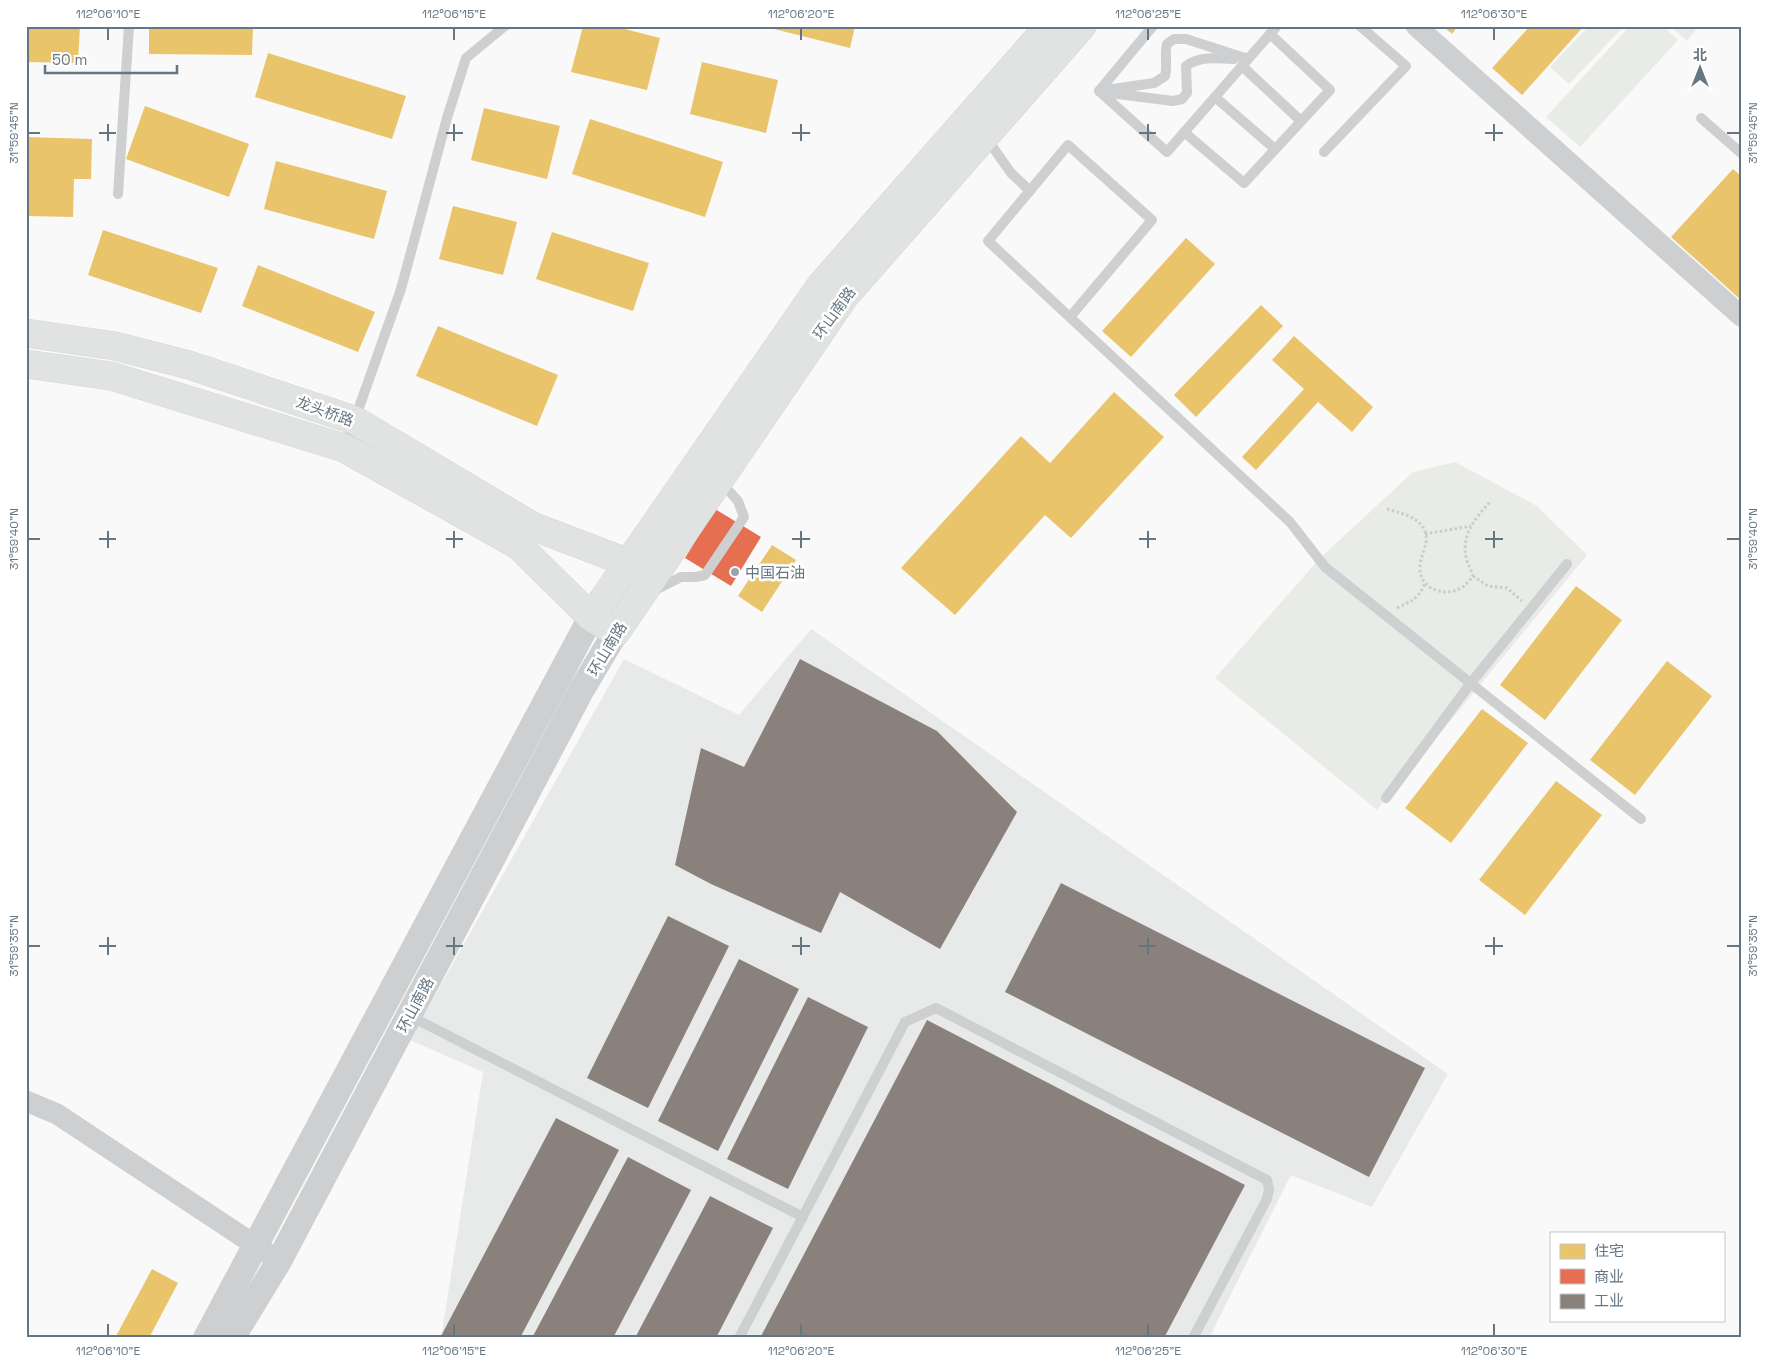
<svg xmlns="http://www.w3.org/2000/svg" width="1767" height="1364" viewBox="0 0 1767 1364" font-family="'Space Grotesk','Noto Sans SC',sans-serif">
<style>
.built{fill:#e8e9e9}
.green{fill:#e8ebe6}
.homes{fill:#e9c46a}
.shops{fill:#e76f51}
.industry{fill:#8a817c}
.lines{fill:none;stroke-linecap:round;stroke-linejoin:round}
.secondary-casing{stroke:#d5d6d7;stroke-width:29}
.path{stroke:#cbcccd;stroke-width:3;stroke-dasharray:2.5 2.5;stroke-linecap:butt}
.service{stroke:#cecfd0;stroke-width:10}
.minor{stroke:#cecfd0;stroke-width:21}
.tertiary{stroke:#cecfd0;stroke-width:26}
.secondary{stroke:#e1e2e2;stroke-width:28}
.ticks{fill:none;stroke:#657683;stroke-width:2}
.poi-dot{fill:#99a4ac;stroke:#fff;stroke-width:2}
.labels{text-anchor:middle;dominant-baseline:central;stroke-width:5;stroke-linejoin:round;paint-order:stroke}
.street-label{font-size:15px;fill:#657683;stroke:#fff}
.poi-label{font-size:15px;fill:#657683;stroke:#fff;text-anchor:start}
.neatline{fill:none;stroke:#657683;stroke-width:2}
.ticks-label{font-size:12px;text-anchor:middle;fill:#657683}
</style>
<rect width="100%" height="100%" fill="#f9f9f9"/>
<path class="built" d="M811,629L1448,1074L1372,1207L1291,1175L1209,1338H441L483,1072L410,1040L624,659L739,715Z"/>
<g class="green">
<path d="M1589,26H1624L1569,84L1550,67Z"/>
<path d="M1630,26H1663L1678,40L1580,147L1546,117Z"/>
<path d="M1670,26H1699L1687,41Z"/>
<path d="M1455,462L1537,506L1587,555L1377,810L1215,678L1319,559L1413,472Z"/>
</g>
<g class="homes">
<path d="M26,26H80L78,63L26,62Z"/>
<path d="M149,26H253L252,55L149,54Z"/>
<path d="M583,26H613L660,38L647,90L571,72Z"/>
<path d="M775,26H855L850,48L774,29Z"/>
<path d="M1443,26H1458L1452,34Z"/>
<path d="M1530,26H1584L1522,95L1492,68Z"/>
<path d="M268,53L406,96L392,139L255,97Z"/>
<path d="M702,62L778,80L766,133L690,114Z"/>
<path d="M145,106L249,144L229,197L126,159Z"/>
<path d="M484,108L560,126L547,179L471,160Z"/>
<path d="M590,119L723,162L705,217L572,174Z"/>
<path d="M26,137L92,139L91,179H74L73,217L26,216Z"/>
<path d="M276,161L387,191L374,239L264,209Z"/>
<path d="M1733,169L1741,176V300L1671,237Z"/>
<path d="M453,206L517,222L503,275L439,259Z"/>
<path d="M103,230L218,268L201,313L88,275Z"/>
<path d="M552,232L649,263L633,311L536,279Z"/>
<path d="M1186,238L1215,264L1131,357L1102,331Z"/>
<path d="M258,265L375,312L358,352L242,306Z"/>
<path d="M1261,305L1283,326L1196,417L1174,395Z"/>
<path d="M438,326L558,375L537,426L416,376Z"/>
<path d="M1294,336L1373,407L1352,432L1318,402L1256,470L1242,457L1304,389L1272,360Z"/>
<path d="M1114,392L1164,437L1071,538L1045,515L955,615L901,568L1021,436L1050,463Z"/>
<path d="M772,545L796,560L762,612L738,596Z"/>
<path d="M1576,586L1622,620L1545,720L1500,685Z"/>
<path d="M1667,661L1712,696L1635,795L1590,760Z"/>
<path d="M1482,709L1528,743L1451,843L1405,808Z"/>
<path d="M1556,781L1602,815L1525,915L1479,880Z"/>
<path d="M152,1269L178,1283L149,1338H115Z"/>
</g>
<path class="shops" d="M715,509L761,537L731,586L685,558Z"/>
<g class="industry">
<path d="M800,659L937,731L1017,812L940,949L840,892L821,933L711,884L675,865L701,748L744,767Z"/>
<path d="M1061,883L1425,1068L1369,1177L1005,992Z"/>
<path d="M668,916L729,946L648,1108L587,1078Z"/>
<path d="M739,959L799,989L718,1151L658,1121Z"/>
<path d="M808,997L868,1027L788,1189L727,1159Z"/>
<path d="M927,1020L1245,1185L1164,1338H760Z"/>
<path d="M556,1118L619,1150L520,1338H440Z"/>
<path d="M628,1157L691,1190L613,1338H532Z"/>
<path d="M710,1196L773,1228L716,1338H635Z"/>
</g>
<g class="lines">
<g class="secondary-casing">
<g id="secondary">
<path d="M26,333L115,346L189,365L354,420L532,526L629,563L644,571"/>
<path d="M26,364L111,376L344,448L518,545L591,617L616,632L844,297L1082,26"/>
<path d="M591,617L821,285L1049,26"/>
</g>
</g>
<g class="path">
<path d="M1387,509C1400,513 1417,516 1424,529C1431,542 1420,555 1420,567C1419,588 1442,597 1459,589C1465,587 1469,581 1473,576C1471,569 1467,563 1466,557C1461,534 1477,516 1491,501"/>
<path d="M1425,534L1471,526"/>
<path d="M1473,576L1488,586L1507,588L1522,601"/>
<path d="M1397,608C1411,601 1419,599 1425,583"/>
</g>
<g class="service">
<path d="M1153,26L1099,91L1167,152L1277,26"/>
<path d="M1242,66L1301,121"/>
<path d="M1099,91L1154,83L1165,76C1168,65 1164,55 1167,44L1174,39H1186L1248,59"/>
<path d="M1110,93L1173,101L1182,99L1187,93L1186,66C1200,56 1217,58 1234,59"/>
<path d="M1215,97L1275,149"/>
<path d="M1701,118L1741,153"/>
<path d="M1184,132L1244,183L1330,90L1270,34"/>
<path d="M985,136L1011,173L1030,191"/>
<path d="M1324,152L1406,66L1360,26"/>
<path d="M118,194L129,26"/>
<path d="M1070,317L1152,220L1068,145L988,241L1290,522L1325,567L1641,819"/>
<path d="M345,447L401,289L447,118L466,58L505,26"/>
<path d="M653,591L681,577H696L705,575L744,517L738,501L720,481"/>
<path d="M1386,798L1470,684L1567,564"/>
<path d="M410,1016L803,1217"/>
<path d="M739,1338L905,1022L936,1008L1267,1180L1269,1189L1267,1199L1193,1338"/>
</g>
<g class="minor">
<path d="M1416,26L1741,316"/>
<path d="M26,1101L57,1114L279,1261"/>
</g>
<g class="tertiary">
<path d="M206,1338L591,617"/>
<path d="M232,1338L279,1261L582,689L616,632"/>
</g>
<use href="#secondary" class="secondary"/>
</g>
<path class="ticks" d="M108,28V40M454,28V40M801,28V40M1148,28V40M1494,28V40M108,124V141M454,124V141M801,124V141M1148,124V141M1494,124V141M28,133H40M99,133H116M446,133H463M792,133H810M1139,133H1156M1485,133H1503M1727,133H1740M108,531V548M454,531V548M801,531V548M1148,531V548M1494,531V548M28,539H40M99,539H116M446,539H463M792,539H810M1139,539H1156M1485,539H1503M1727,539H1740M108,937V955M454,937V955M801,937V955M1148,937V955M1494,937V955M28,946H40M99,946H116M446,946H463M792,946H810M1139,946H1156M1485,946H1503M1727,946H1740M108,1324V1336M454,1324V1336M801,1324V1336M1148,1324V1336M1494,1324V1336"/>
<circle class="poi-dot" cx="735" cy="572" r="5"/>
<g class="labels">
<g class="street-label">
<text transform="translate(834 313) rotate(-54)">环山南路</text>
<text transform="translate(325 411) rotate(20)">龙头桥路</text>
<text transform="translate(607 649) rotate(-59)">环山南路</text>
<text transform="translate(415 1005) rotate(-62)">环山南路</text>
</g>
<g class="poi-label">
<text x="745" y="572">中国石油</text>
</g>
</g>
<rect width="1767" height="1364" fill="none" stroke="#ffffff" stroke-width="55"/>
<rect x="1550" y="1232" width="175" height="90" fill="#ffffff" stroke="#c1c8cd"/>
<rect x="1560" y="1244" width="25" height="15" fill="#e9c46a" stroke="#c1c8cd"/>
<text x="1594" y="1256" font-size="15" fill="#657683">住宅</text>
<rect x="1560" y="1269" width="25" height="15" fill="#e76f51" stroke="#c1c8cd"/>
<text x="1594" y="1282" font-size="15" fill="#657683">商业</text>
<rect x="1560" y="1294" width="25" height="15" fill="#8a817c" stroke="#c1c8cd"/>
<text x="1594" y="1306" font-size="15" fill="#657683">工业</text>
<g transform="translate(1700 68)" stroke="#ffffff" stroke-width="4" paint-order="stroke">
<path d="M0-4L9 19L0 12L-9 19Z" fill="#657683"/>
<text y="-8" font-size="14" font-weight="bold" text-anchor="middle" fill="#657683">北</text>
</g>
<path d="M45 65v8h132v-8" fill="none" stroke="#657683" stroke-width="2.5"/>
<text x="52" y="65" font-size="15" fill="#657683" stroke="#ffffff" stroke-width="4" paint-order="stroke">50 m</text>
<rect x="28" y="28" width="1712" height="1308" class="neatline"/>
<g class="ticks-label">
<text x="108" y="18">112°06'10"E</text>
<text x="454" y="18">112°06'15"E</text>
<text x="801" y="18">112°06'20"E</text>
<text x="1148" y="18">112°06'25"E</text>
<text x="1494" y="18">112°06'30"E</text>
<text transform="translate(14 133) rotate(-90)" y="4">31°59'45"N</text>
<text transform="translate(1753 133) rotate(-90)" y="4">31°59'45"N</text>
<text transform="translate(14 539) rotate(-90)" y="4">31°59'40"N</text>
<text transform="translate(1753 539) rotate(-90)" y="4">31°59'40"N</text>
<text transform="translate(14 946) rotate(-90)" y="4">31°59'35"N</text>
<text transform="translate(1753 946) rotate(-90)" y="4">31°59'35"N</text>
<text x="108" y="1355">112°06'10"E</text>
<text x="454" y="1355">112°06'15"E</text>
<text x="801" y="1355">112°06'20"E</text>
<text x="1148" y="1355">112°06'25"E</text>
<text x="1494" y="1355">112°06'30"E</text>
</g>
</svg>
